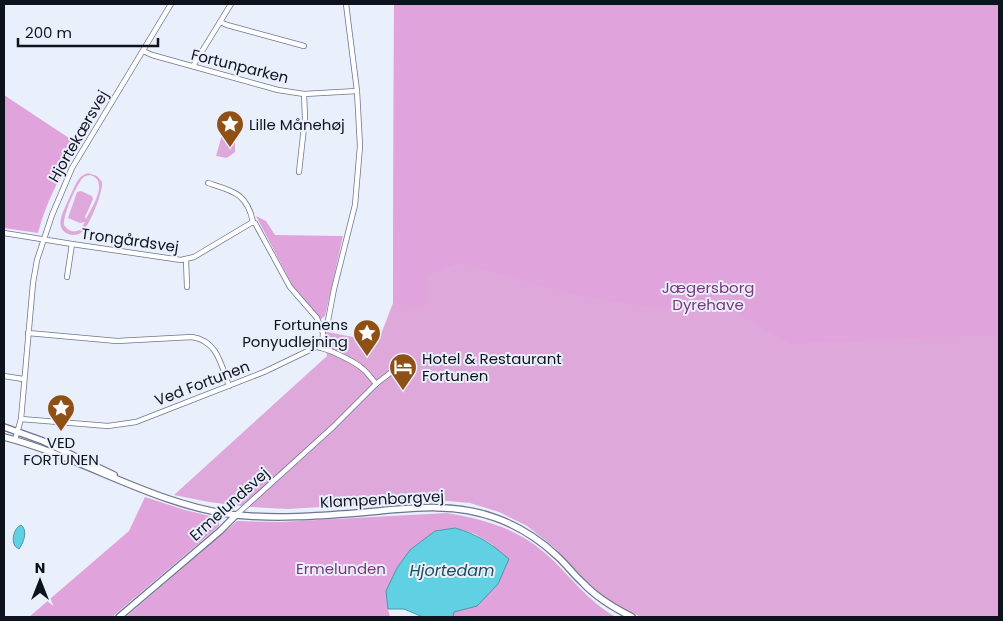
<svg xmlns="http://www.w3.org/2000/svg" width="1003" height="621" viewBox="0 0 1003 621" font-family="Poppins,sans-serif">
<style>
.green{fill:#dfa8db;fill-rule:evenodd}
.forest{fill:#e1a3dc}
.water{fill:#62d0e3;stroke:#4997a7}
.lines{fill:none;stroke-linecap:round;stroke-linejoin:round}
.minor-casing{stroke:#6c7591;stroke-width:6}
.tertiary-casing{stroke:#6c7591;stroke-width:8}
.minor{stroke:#fff;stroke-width:4.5}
.tertiary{stroke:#fff;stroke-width:5.5}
.labels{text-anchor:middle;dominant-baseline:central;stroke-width:4;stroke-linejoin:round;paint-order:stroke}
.street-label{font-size:15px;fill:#0e121c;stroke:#eaeffc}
.poi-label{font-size:15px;fill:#0e121c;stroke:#eaeffc;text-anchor:start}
.park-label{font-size:15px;fill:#7b3478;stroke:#eaeffc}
.water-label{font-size:16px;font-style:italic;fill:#1c4d55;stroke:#eaeffc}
</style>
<rect width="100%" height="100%" fill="#eaeffc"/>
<g class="green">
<path d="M394,4H999V617H642L619,608L593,588L555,548L527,526L499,512L470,503L437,500L288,509L249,507L209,502L174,495L327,356L323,331L378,342L393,303Z"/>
<path d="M222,135L230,137L235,143V152L227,158L216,156Z"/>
<path d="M88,173L97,176L102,182C103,192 90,225 82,232C78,235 73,236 68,234C52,227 66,207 70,196C75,187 77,176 88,173ZM90,175C110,181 92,207 86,219L85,217L93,199L92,196L81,191L77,192L68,218L80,223L85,222L80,230C73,233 68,231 64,225C63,216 74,190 80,182C82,177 85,176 90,175Z"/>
</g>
<g class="forest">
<path d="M394,4H999V335L790,344L741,316L730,286L702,305L651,308L573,295L458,263L427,276L424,310L393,303Z"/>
<path d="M4,95L78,144C62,173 46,201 38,233L4,228Z"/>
<path d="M256,216L266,221L275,235L343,236L325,316L321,319L296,292Z"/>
<path d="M145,497L185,510L214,517L219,521V526L112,617H29L129,531Z"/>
<path d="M447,513C482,519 517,528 545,553C569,574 587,601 616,617H453V612L493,545L475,534L455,528L435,531L410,550L397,568L388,609L390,617H126L237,521L280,522Z"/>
</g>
<g class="water">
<path d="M21,525C28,530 24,542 19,549L15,546C11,540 14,528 21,525Z"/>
<path d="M455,528C479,535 490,543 509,559L498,584L477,606L454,612L453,617H423L404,609H388L386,591L397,568L410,550L435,531Z"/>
</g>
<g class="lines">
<g class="minor-casing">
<g id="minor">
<path d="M220,22L227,25L304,46"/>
<path d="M143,51L152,55L278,90L304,94L357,91"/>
<path d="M193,66L231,4"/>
<path d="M299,172L305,118L304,94"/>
<path d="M208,183C233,191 247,193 253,222"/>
<path d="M4,233L72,244L181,260L194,257L251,223H255L290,287L317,318L323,333L322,348"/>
<path d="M186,259L187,287"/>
<path d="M67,277L72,244"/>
<path d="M322,330L327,326L334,289L355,205L360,146L357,91L346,4"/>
<path d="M28,333L117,341L192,337C218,341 221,365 229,386"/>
<path d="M4,376L23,379"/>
<path d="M21,419L108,426L136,422L264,372L316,347C327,348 354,361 363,369C368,373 372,379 376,384"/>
<path d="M15,440L21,419L33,283L37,260L52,215L72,168L171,4"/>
<path d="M236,515L333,427L376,384L394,370"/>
</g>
</g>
<g class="tertiary-casing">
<g id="tertiary">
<path d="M4,427L43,441L114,475"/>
<path d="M4,437C82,457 156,506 236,515C276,519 318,516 357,513C404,509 451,501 496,518C518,526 539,539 557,556C566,564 574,575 583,583C597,598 614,608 632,617"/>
<path d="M119,617L220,531L236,515"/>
</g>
</g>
<use href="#minor" class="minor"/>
<use href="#tertiary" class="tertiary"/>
</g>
<defs>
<g id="sight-pin" transform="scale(1.4375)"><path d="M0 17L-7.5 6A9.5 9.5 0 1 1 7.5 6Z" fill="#8f5016" stroke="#eaeffc"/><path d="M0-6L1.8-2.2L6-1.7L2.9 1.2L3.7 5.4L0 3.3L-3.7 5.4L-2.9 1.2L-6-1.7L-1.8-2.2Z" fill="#fff"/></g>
<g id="hotel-pin" transform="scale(1.4375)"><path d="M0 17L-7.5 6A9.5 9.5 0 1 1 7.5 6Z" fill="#8f5016" stroke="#eaeffc"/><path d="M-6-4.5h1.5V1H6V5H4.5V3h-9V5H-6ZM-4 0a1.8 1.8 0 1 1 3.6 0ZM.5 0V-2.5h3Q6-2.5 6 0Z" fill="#fff"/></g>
</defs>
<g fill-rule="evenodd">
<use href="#sight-pin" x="230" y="124"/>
<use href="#sight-pin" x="367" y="333"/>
<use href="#hotel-pin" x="403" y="367"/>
<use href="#sight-pin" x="61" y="408"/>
</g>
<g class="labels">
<g class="street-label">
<text transform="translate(240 66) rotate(14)">Fortunparken</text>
<text transform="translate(78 136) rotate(-60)">Hjortekærsvej</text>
<text transform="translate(130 240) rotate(8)">Trongårdsvej</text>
<text transform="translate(202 383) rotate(-21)">Ved Fortunen</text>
<text transform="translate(382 499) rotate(-3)">Klampenborgvej</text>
<text transform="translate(229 504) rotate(-42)">Ermelundsvej</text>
</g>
<g class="poi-label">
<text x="249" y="124">Lille Månehøj</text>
<text x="348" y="324" text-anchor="end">Fortunens<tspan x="348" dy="17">Ponyudlejning</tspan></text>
<text x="422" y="358">Hotel &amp; Restaurant<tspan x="422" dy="17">Fortunen</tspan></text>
<text x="61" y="442" text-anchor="middle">VED<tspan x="61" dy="17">FORTUNEN</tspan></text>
</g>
<g class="park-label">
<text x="708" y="287">Jægersborg<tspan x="708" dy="17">Dyrehave</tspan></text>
<text x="341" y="568">Ermelunden</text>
</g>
<g class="water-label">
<text x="452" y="570">Hjortedam</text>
</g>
</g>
<rect width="1003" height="621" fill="none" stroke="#0e121c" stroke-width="10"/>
<g transform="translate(40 581)" stroke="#eaeffc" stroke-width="4" paint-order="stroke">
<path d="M0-4L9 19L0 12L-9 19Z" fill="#0e121c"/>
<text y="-8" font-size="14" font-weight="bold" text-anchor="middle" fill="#0e121c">N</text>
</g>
<path d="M18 38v8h140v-8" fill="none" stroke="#0e121c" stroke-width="2.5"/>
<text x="25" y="38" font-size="15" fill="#0e121c" stroke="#eaeffc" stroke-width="4" paint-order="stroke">200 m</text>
</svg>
